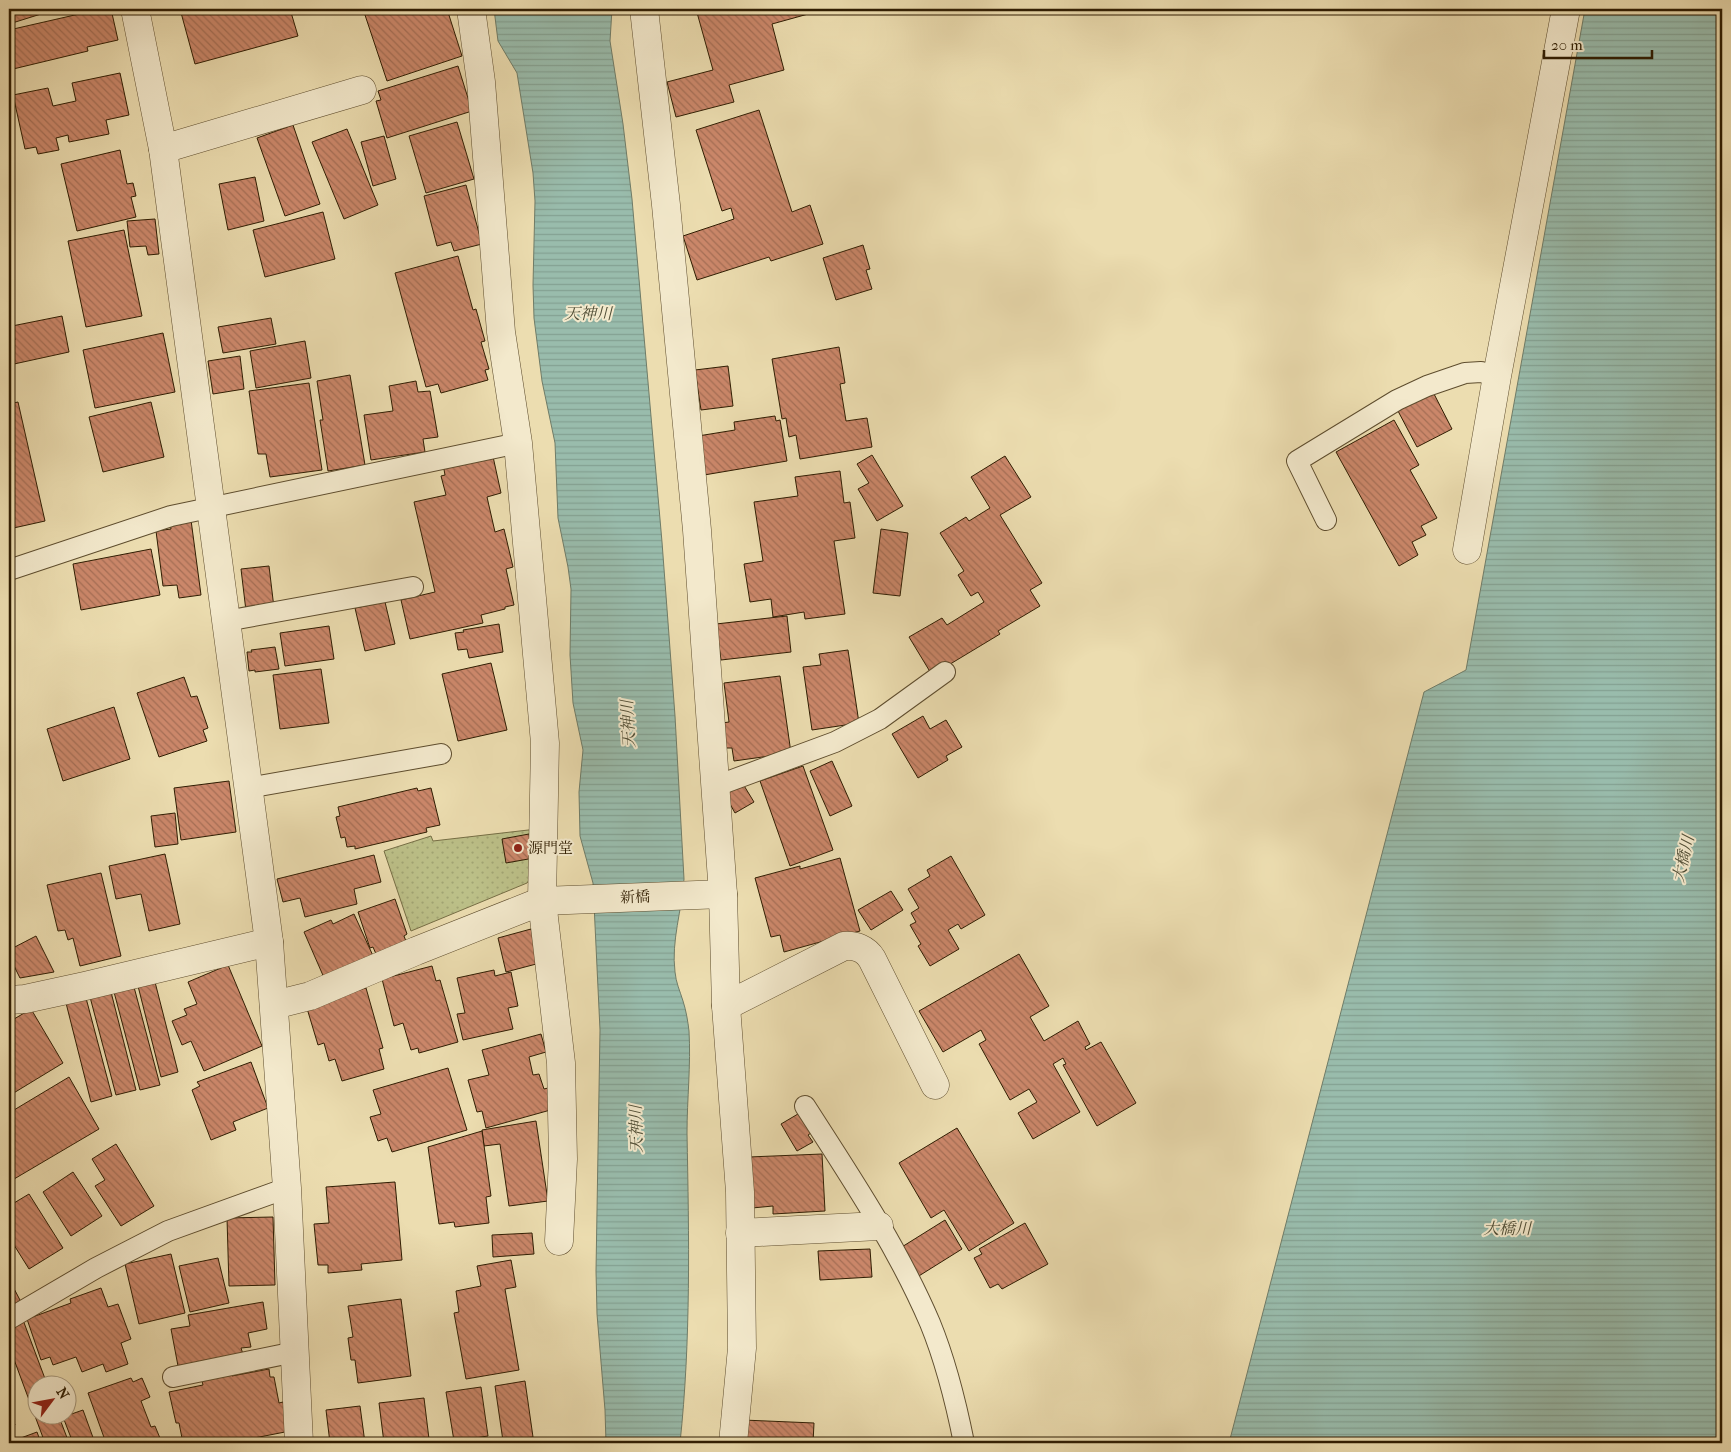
<svg xmlns="http://www.w3.org/2000/svg" width="1731" height="1452" viewBox="0 0 1731 1452" font-family="'IM FELL French Canon','Noto Serif JP',serif">
<style>
.green{fill:url(#green-dots);stroke:#766e45}
.water{fill:url(#water-rules);stroke:#6f7c68}
.building{fill:url(#building-back-hatch);stroke:#2f1d02}
.lines{fill:none;stroke-linecap:round;stroke-linejoin:round}
.lane-casing{stroke:#5e4d2e;stroke-width:22}
.street-casing{stroke:#5e4d2e;stroke-width:29}
.lane{stroke:#f3e9cc;stroke-width:20}
.street{stroke:#f3e9cc;stroke-width:28}
.poi-dot{fill:#8f2418;stroke:#f3e9cc;stroke-width:2}
.labels{text-anchor:middle;dominant-baseline:central;stroke-width:4;stroke-linejoin:round;paint-order:stroke}
.poi-label{font-size:15px;fill:#2f1d02;stroke:#f3e9cc;text-anchor:start}
.street-label{font-size:15px;fill:#2f1d02;stroke:#f3e9cc}
.water-label{font-size:16px;font-style:italic;fill:#4f4d35;stroke:#f3e9cc}
</style>
<defs>
<pattern id="green-dots" width="8" height="8" patternUnits="userSpaceOnUse" patternTransform="scale(1.25)"><rect width="8" height="8" fill="#bcc088"/><path d="M2 2h.1M6 6h.1" fill="none" stroke="#a2a574" stroke-width="1.8" stroke-linecap="round"/></pattern>
<pattern id="water-rules" width="6" height="5" patternUnits="userSpaceOnUse" patternTransform="scale(1.25)"><rect width="6" height="5" fill="#99bcac"/><path d="M0 2.5h6" fill="none" stroke="#84a192"/></pattern>
<pattern id="building-back-hatch" width="6" height="6" patternUnits="userSpaceOnUse" patternTransform="scale(1.25)"><rect width="6" height="6" fill="#cb876a"/><path d="M-1 5l2 2M0 0l6 6M5-1l2 2" fill="none" stroke="#a56e55"/></pattern>
</defs>
<rect width="100%" height="100%" fill="#ecddb0"/>
<filter id="stains"><feTurbulence type="fractalNoise" baseFrequency=".004" numOctaves="4"/><feColorMatrix values="0 0 0 0 .2 0 0 0 0 .09 0 0 0 0 .02 0 0 0 .5 -.17"/></filter>
<radialGradient id="worn" r=".72"><stop offset=".6" stop-color="#630" stop-opacity="0"/><stop offset="1" stop-color="#630" stop-opacity=".3"/></radialGradient>
<path class="green" d="M537,829L536,870L527,883L411,931L384,851L431,836L433,841Z"/>
<g class="water">
<path d="M494,9H612L610,41L623,124L632,199L662,542L675,716L684,879C682,910 671,941 675,972C676,983 680,991 683,1001C686,1010 688,1022 689,1031C691,1065 687,1099 687,1133C689,1237 691,1340 680,1443H606L605,1410L597,1314L596,1271L600,1030L593,883L580,836L579,792L583,750L573,703L570,655L571,589L568,567L558,518L555,443L542,381L534,318L533,285L535,201L533,173L517,73L498,41Z"/>
<path d="M1585,9H1722V1443H1229L1424,692L1466,670Z"/>
</g>
<g class="building">
<path d="M9,9H40L41,14L9,24Z"/>
<path d="M101,9H111L118,40L87,47L88,51L9,70V30Z"/>
<path d="M180,9H290L298,36L195,64Z"/>
<path d="M363,9H447L462,56L387,81Z"/>
<path d="M696,9H818L819,11L772,24L784,70L729,85L734,102L676,117L667,82L713,70Z"/>
<path d="M458,66L472,111L387,138L376,101L381,100L378,91Z"/>
<path d="M120,73L129,115L106,120L109,134L69,142L68,135L56,138L59,150L38,154L36,147L25,149L13,95L48,88L53,106L76,101L72,83Z"/>
<path d="M759,110L792,212L810,205L823,244L771,261L769,257L697,280L683,236L734,219L731,208L722,211L696,130Z"/>
<path d="M457,122L474,179L426,193L409,136Z"/>
<path d="M293,125L320,204L285,216L257,138Z"/>
<path d="M347,129L378,205L344,219L312,142Z"/>
<path d="M384,136L396,179L373,186L361,142Z"/>
<path d="M120,150L127,184L133,183L136,196L131,197L136,217L77,231L61,164Z"/>
<path d="M255,177L264,221L228,230L219,184Z"/>
<path d="M466,185L482,244L454,251L451,242L437,246L424,196Z"/>
<path d="M323,212L335,259L265,277L253,230Z"/>
<path d="M155,219L159,254L148,255L146,246L130,247L127,221Z"/>
<path d="M124,230L142,316L86,327L68,241Z"/>
<path d="M863,245L870,269L866,270L872,289L836,300L823,258Z"/>
<path d="M458,256L473,310L476,309L485,341L481,342L489,369L485,370L488,380L441,393L438,384L426,387L395,273Z"/>
<path d="M62,316L69,352L14,364L9,341L15,340L12,326Z"/>
<path d="M271,318L276,344L223,353L218,327Z"/>
<path d="M163,333L175,392L95,408L83,350Z"/>
<path d="M305,341L311,378L256,388L250,351Z"/>
<path d="M839,347L845,383L840,384L846,421L867,418L872,447L800,459L796,435L789,437L786,418L782,419L772,359Z"/>
<path d="M240,356L244,389L213,394L208,361Z"/>
<path d="M728,366L733,406L701,410L695,370Z"/>
<path d="M350,375L365,465L328,471L320,420H323L317,381Z"/>
<path d="M416,381L418,392L430,391L438,437L423,439L425,452L371,460L364,415L393,411L389,386Z"/>
<path d="M309,383L322,470L270,477L266,454H258L249,391Z"/>
<path d="M1433,392L1452,429L1417,447L1398,411Z"/>
<path d="M18,402L45,521L9,529V404Z"/>
<path d="M151,402L164,457L103,472L89,417Z"/>
<path d="M775,416L776,421L780,420L787,461L704,475L698,436L735,430L734,422Z"/>
<path d="M1394,420L1419,465L1410,470L1437,518L1421,526L1426,535L1412,542L1418,555L1399,566L1336,452Z"/>
<path d="M492,452L501,493L487,497L495,532L504,529L513,567L506,569L514,605L505,607V609L481,615L483,623L410,639L401,600L435,592L414,502L446,495L441,476L445,475L443,464Z"/>
<path d="M872,455L903,506L877,521L858,489L869,483L857,464Z"/>
<path d="M1005,456L1031,497L1000,515L1042,583L1030,590L1040,606L998,631L1000,634L932,675L909,637L942,618L947,625L984,602L978,592L971,596L958,575L964,571L940,533L966,517L969,521L990,508L971,477Z"/>
<path d="M840,471L844,503L850,502L855,538L834,541L845,614L805,619L804,612L773,617L771,599L750,602L744,564L763,561L754,502L798,496L795,477Z"/>
<path d="M191,520L201,595L179,598L177,585L163,586L156,531L171,529L170,523Z"/>
<path d="M881,529L908,533L900,596L873,593Z"/>
<path d="M9,543L14,557L9,559Z"/>
<path d="M151,549L160,595L81,610L73,564Z"/>
<path d="M269,566L274,608L246,611L241,569Z"/>
<path d="M385,602L395,644L365,651L355,608Z"/>
<path d="M787,616L791,652L721,660L716,624Z"/>
<path d="M499,624L503,652L469,658L467,649L458,650L455,633L464,632L463,630Z"/>
<path d="M329,626L334,659L285,666L280,633Z"/>
<path d="M275,647L279,669L255,672V670L249,671L247,652H252L251,650Z"/>
<path d="M848,650L859,723L812,730L803,667L821,665L819,654Z"/>
<path d="M491,663L507,730L458,741L442,674Z"/>
<path d="M321,669L329,723L280,729L273,675Z"/>
<path d="M780,676L791,753L734,761L732,748H726L722,723L729,722L724,683Z"/>
<path d="M184,677L191,697L197,696L208,728L203,730L207,741L159,757L137,693Z"/>
<path d="M114,707L130,759L63,781L47,729Z"/>
<path d="M923,716L930,729L946,720L962,747L946,756L948,760L918,778L892,734Z"/>
<path d="M832,761L852,806L830,816L810,771Z"/>
<path d="M803,766L833,850L790,866L760,781Z"/>
<path d="M229,781L236,832L181,840L174,788Z"/>
<path d="M743,784L754,802L735,813L725,795Z"/>
<path d="M417,788L418,791L431,788L440,825L426,828L427,832L355,849V846L347,847L345,837L341,838L336,817L340,816L338,807Z"/>
<path d="M175,813L178,844L155,847L151,816Z"/>
<path d="M529,834L534,858L506,863L502,839Z"/>
<path d="M165,854L180,924L149,931L141,894L116,899L109,866Z"/>
<path d="M374,855L381,882L354,889L357,904L305,917L300,898L283,902L277,879Z"/>
<path d="M951,856L985,915L961,929L958,924L948,930L959,949L930,966L918,946L921,944L910,925L916,922L911,913L919,908L908,889L930,876L927,870Z"/>
<path d="M840,858L860,931L784,952L780,935L771,937L755,878L800,866V869Z"/>
<path d="M101,873L121,956L80,966L73,938L68,940L65,930L58,931L47,885Z"/>
<path d="M891,891L903,910L871,930L858,910Z"/>
<path d="M395,899L407,934L404,936L407,944L376,954L373,947L370,948L358,912Z"/>
<path d="M354,914L374,958L325,980L304,932L331,920L333,924Z"/>
<path d="M531,929L540,963L506,972L498,938Z"/>
<path d="M36,936L54,972L20,978L9,956V950Z"/>
<path d="M1019,954L1049,1006L1030,1017L1044,1041L1078,1021L1090,1044L1085,1047L1086,1050L1101,1042L1136,1103L1097,1126L1063,1065L1066,1064L1063,1058L1053,1064L1080,1112L1033,1139L1018,1113L1037,1102L1029,1089L1010,1100L979,1044L986,1040L981,1030L943,1052L919,1011Z"/>
<path d="M228,965L262,1046L204,1071L191,1041L182,1045L172,1021L187,1015L184,1009L197,1004L188,982Z"/>
<path d="M432,966L436,981L440,980L458,1042L419,1053L418,1048L411,1050L403,1023L394,1026L382,979Z"/>
<path d="M494,970L495,976L511,972L518,1006L508,1008L513,1029L463,1040L457,1014L465,1013L457,978Z"/>
<path d="M155,982L178,1072L161,1077L138,986Z"/>
<path d="M134,987L160,1085L140,1090L114,992Z"/>
<path d="M366,988L383,1048L379,1049L384,1069L342,1081L335,1059L329,1061L324,1043L318,1045L306,1005Z"/>
<path d="M111,992L136,1090L116,1095L90,997Z"/>
<path d="M86,998L112,1096L91,1102L66,1003Z"/>
<path d="M31,1009L63,1063L12,1094L9,1088V1022Z"/>
<path d="M541,1034L546,1052L529,1057L533,1075L539,1074L544,1089L548,1088L554,1109L486,1128L482,1111L477,1112L468,1080L489,1075L482,1050Z"/>
<path d="M251,1062L268,1108L233,1122L236,1130L211,1140L192,1090L200,1086L197,1082Z"/>
<path d="M448,1068L467,1130L392,1152L387,1138L378,1141L370,1117L381,1114L373,1090Z"/>
<path d="M69,1077L99,1129L9,1182V1113Z"/>
<path d="M803,1111L814,1131L808,1135L813,1142L797,1151L781,1124Z"/>
<path d="M536,1121L548,1201L509,1206L500,1144L484,1146L482,1130Z"/>
<path d="M957,1128L1014,1223L969,1251L944,1210L931,1218L899,1163Z"/>
<path d="M482,1131L491,1196L486,1197L489,1223L455,1227L454,1222L439,1224L428,1147Z"/>
<path d="M116,1144L154,1206L121,1226L95,1186L105,1180L92,1159Z"/>
<path d="M822,1154L825,1211L773,1214V1206L752,1208L749,1157Z"/>
<path d="M73,1172L102,1216L71,1236L43,1192Z"/>
<path d="M395,1182L402,1260L361,1264L362,1270L328,1273V1265H318L314,1224L329,1223L326,1187Z"/>
<path d="M29,1194L63,1248L29,1269L9,1237V1206Z"/>
<path d="M273,1217L275,1285L229,1286L227,1218Z"/>
<path d="M945,1220L962,1249L914,1279L897,1250Z"/>
<path d="M1025,1223L1048,1264L1002,1289L998,1284L990,1288L974,1258L982,1254L979,1249Z"/>
<path d="M532,1233L534,1254L493,1257L492,1235Z"/>
<path d="M870,1249L872,1277L820,1280L818,1251Z"/>
<path d="M171,1254L185,1313L139,1324L125,1264Z"/>
<path d="M218,1258L229,1303L190,1312L179,1266Z"/>
<path d="M511,1260L516,1287L505,1289L519,1370L466,1379L454,1313L459,1312L456,1291L481,1286L477,1266Z"/>
<path d="M9,1279L21,1302L9,1308Z"/>
<path d="M101,1288L108,1307L118,1304L131,1339L121,1343L128,1364L106,1372L103,1364L82,1372L76,1357L53,1365L50,1357L41,1360L27,1319L71,1303L70,1299Z"/>
<path d="M401,1299L411,1376L358,1383L355,1360H351L348,1338L353,1337L348,1306Z"/>
<path d="M263,1302L267,1329L248,1333L251,1347L241,1348L243,1354L178,1366L171,1329L190,1326L188,1315Z"/>
<path d="M23,1320L47,1384H38V1414H58L69,1443H45L9,1346V1325Z"/>
<path d="M269,1369L270,1377H274L279,1403L283,1402L290,1431L229,1443H183L179,1423H176L169,1392L203,1385L201,1377L231,1371L232,1376Z"/>
<path d="M131,1378L133,1382L142,1378L150,1397L141,1401L151,1427L155,1426L162,1443H106L88,1393Z"/>
<path d="M525,1381L533,1437L503,1441L495,1386Z"/>
<path d="M481,1387L488,1436L454,1441L446,1392Z"/>
<path d="M424,1398L429,1439L410,1441V1443H384L379,1403Z"/>
<path d="M360,1406L365,1443H330L326,1410Z"/>
<path d="M9,1409L15,1425L9,1428Z"/>
<path d="M83,1410L95,1443H73L63,1417Z"/>
<path d="M743,1420L814,1423L813,1443H742Z"/>
<path d="M37,1432L41,1443H11L10,1442Z"/>
</g>
<g class="lines">
<g class="lane-casing">
<g id="lane">
<path d="M1326,520L1297,461L1397,400L1427,386L1465,373L1481,372L1497,376"/>
<path d="M9,570L171,516L518,443"/>
<path d="M226,621L413,587"/>
<path d="M716,786L835,742L880,719L945,672"/>
<path d="M248,788L441,754"/>
<path d="M805,1106C850,1176 897,1246 930,1323C946,1362 956,1403 964,1443"/>
<path d="M9,1319L96,1268L168,1231L287,1188"/>
<path d="M173,1377L295,1352"/>
</g>
</g>
<g class="street-casing">
<g id="street">
<path d="M135,9L163,149L269,942L287,1188L299,1443"/>
<path d="M471,9L481,82L501,332L518,443L545,743L542,901L561,1063L563,1159L559,1241"/>
<path d="M644,9L666,205L697,530L723,894L726,1006L740,1192L742,1348L733,1443"/>
<path d="M163,149L362,90"/>
<path d="M1467,550L1497,376L1566,9"/>
<path d="M9,1000L25,999L85,986L269,942"/>
<path d="M274,1005L310,996L416,951L542,901L723,894"/>
<path d="M726,1006L844,946C855,945 866,949 872,959L935,1085"/>
<path d="M740,1233L879,1226"/>
</g>
</g>
<use href="#lane" class="lane"/>
<use href="#street" class="street"/>
</g>
<circle class="poi-dot" cx="518" cy="848" r="5"/>
<g class="labels">
<g class="poi-label">
<text x="528" y="848">源門堂</text>
</g>
<g class="street-label">
<text transform="translate(635 897) rotate(-2)">新橋</text>
</g>
<g class="water-label">
<text x="588" y="313">天神川</text>
<text transform="translate(628 724) rotate(-93)">天神川</text>
<text transform="translate(1683 859) rotate(-77)">大橋川</text>
<text transform="translate(636 1129) rotate(-91)">天神川</text>
<text x="1507" y="1228">大橋川</text>
</g>
</g>
<rect width="1731" height="1452" fill="none" stroke="#ecddb0" stroke-width="30"/>
<rect x="10" y="10" width="1711" height="1432" fill="none" stroke="#2f1d02" stroke-width="2.5"/>
<rect x="15" y="15" width="1701" height="1422" fill="none" stroke="#2f1d02"/>
<g transform="translate(52 1400) rotate(58)"><circle r="24" fill="#f3e9cc" stroke="#a5977b"/>
<path d="M0-4L9 19L0 12L-9 19Z" fill="#8f2418"/>
<text y="-8" font-size="14" font-weight="bold" text-anchor="middle" fill="#2f1d02">N</text>
</g>
<path d="M1544 50v8h108v-8" fill="none" stroke="#2f1d02" stroke-width="2.5"/>
<text x="1551" y="50" font-size="15" fill="#2f1d02" stroke="#f3e9cc" stroke-width="4" paint-order="stroke">20 m</text>
<rect width="100%" height="100%" filter="url(#stains)"/>
<rect width="100%" height="100%" fill="url(#worn)"/>
</svg>
